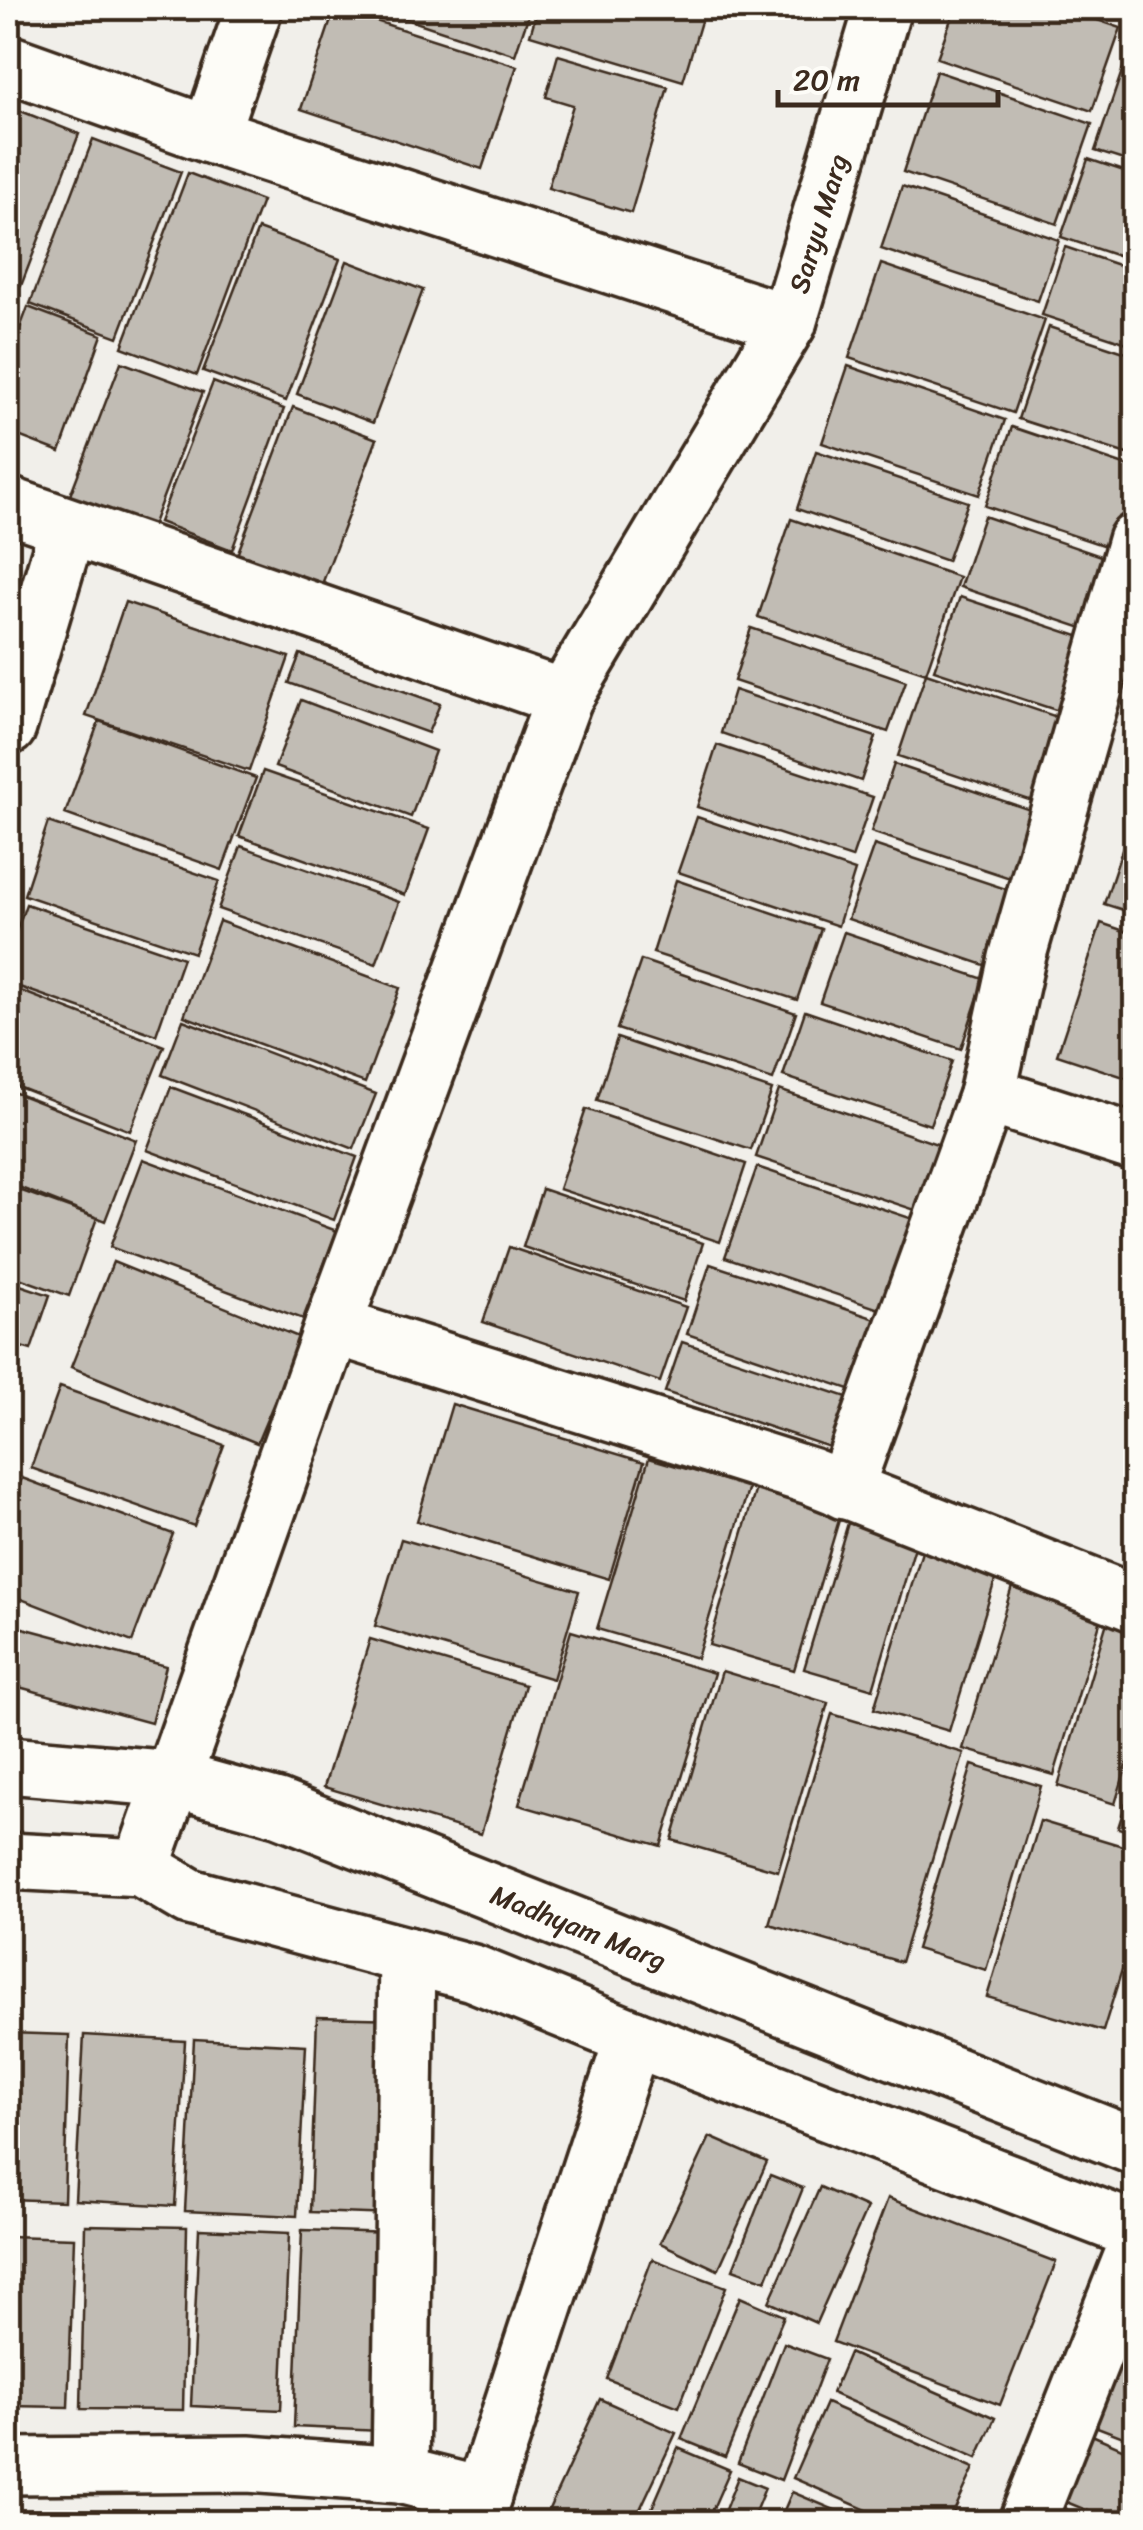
<svg xmlns="http://www.w3.org/2000/svg" width="1143" height="2530" viewBox="0 0 1143 2530" font-family="Sriracha,sans-serif">
<style>
.building{fill:#c1bcb4;stroke:#3b2a1e;stroke-width:2.5}
.lines{fill:none;stroke-linecap:round;stroke-linejoin:round}
.street-casing{stroke:#3b2a1e;stroke-width:62}
.secondary-casing{stroke:#3b2a1e;stroke-width:62}
.street{stroke:#fdfcf7;stroke-width:55}
.secondary{stroke:#fdfcf7;stroke-width:55}
.labels{text-anchor:middle;dominant-baseline:central;stroke-width:9;stroke-linejoin:round;paint-order:stroke}
.street-label{font-size:28px;fill:#3b2a1e;stroke:#fdfcf7}
</style>
<rect width="100%" height="100%" fill="#f1efea"/>
<filter id="ink" filterUnits="userSpaceOnUse"><feTurbulence type="fractalNoise" baseFrequency=".01" numOctaves="2"/><feDisplacementMap in="SourceGraphic" scale="20" xChannelSelector="R" yChannelSelector="G"/><feConvolveMatrix kernelMatrix="1 2 1 2 8 2 1 2 1" color-interpolation-filters="sRGB"/></filter>
<g filter="url(#ink)">
<g class="building">
<path d="M335,8L517,66L482,169L301,109Z"/>
<path d="M373,8H531L515,55Z"/>
<path d="M538,8H705L683,81L530,35Z"/>
<path d="M955,8H1062L1121,28L1092,111L937,58Z"/>
<path d="M558,55L668,87L631,213L548,188L573,105L546,97Z"/>
<path d="M1124,65L1136,69V164L1095,151Z"/>
<path d="M936,71L1092,124L1057,224L903,172Z"/>
<path d="M8,106L79,134L21,286L8,281Z"/>
<path d="M93,139L181,172L118,337L30,304Z"/>
<path d="M1088,159L1136,175V262L1061,237Z"/>
<path d="M188,173L262,201L197,375L122,347Z"/>
<path d="M902,186L1059,240L1038,301L881,249Z"/>
<path d="M258,229L340,259L286,401L203,371Z"/>
<path d="M1065,247L1136,271V346L1042,315Z"/>
<path d="M347,261L423,290L373,423L297,394Z"/>
<path d="M881,264L1045,320L1013,413L849,358Z"/>
<path d="M28,307L102,335L60,452L8,432V360Z"/>
<path d="M1049,327L1136,356V457L1018,419Z"/>
<path d="M121,362L203,392L151,529L69,498Z"/>
<path d="M848,366L1005,420L979,495L822,443Z"/>
<path d="M213,382L284,409L232,550L159,522Z"/>
<path d="M293,407L377,439L321,587L237,555Z"/>
<path d="M1012,427L1136,469V516L1123,552L985,506Z"/>
<path d="M816,451L968,502L947,561L797,509Z"/>
<path d="M984,516L1124,564L1100,634L960,587Z"/>
<path d="M791,519L959,577L926,673L758,617Z"/>
<path d="M960,597L1102,644L1077,717L934,670Z"/>
<path d="M125,602L289,657L249,771L86,716Z"/>
<path d="M751,628L906,681L888,732L734,681Z"/>
<path d="M300,654L440,704L428,733L289,683Z"/>
<path d="M926,673L1081,725L1053,808L898,756Z"/>
<path d="M734,690L876,737L861,781L721,733Z"/>
<path d="M301,700L435,751L411,817L275,767Z"/>
<path d="M99,721L256,778L222,870L65,814Z"/>
<path d="M717,745L873,797L852,858L697,807Z"/>
<path d="M894,764L1051,817L1028,884L871,832Z"/>
<path d="M263,771L429,829L405,895L239,836Z"/>
<path d="M697,817L855,871L838,926L678,872Z"/>
<path d="M48,822L219,881L194,953L24,895Z"/>
<path d="M1127,835L1136,838V914L1104,904Z"/>
<path d="M874,845L1024,895L999,970L848,919Z"/>
<path d="M241,846L399,902L376,964L218,909Z"/>
<path d="M676,880L821,929L797,1000L653,953Z"/>
<path d="M26,904L183,958L156,1035L8,983V954Z"/>
<path d="M219,921L400,988L365,1083L184,1016Z"/>
<path d="M1101,923L1136,935V1081L1057,1055Z"/>
<path d="M844,932L984,979L961,1049L820,1002Z"/>
<path d="M641,960L796,1013L773,1080L617,1029Z"/>
<path d="M8,986L164,1046L130,1131L8,1083Z"/>
<path d="M805,1011L952,1061L930,1125L783,1076Z"/>
<path d="M183,1020L376,1094L354,1149L162,1075Z"/>
<path d="M617,1038L772,1090L751,1150L597,1100Z"/>
<path d="M171,1087L357,1157L334,1220L147,1150Z"/>
<path d="M8,1090L136,1140L105,1221L8,1183Z"/>
<path d="M779,1090L940,1145L918,1211L756,1157Z"/>
<path d="M586,1109L746,1164L720,1242L559,1189Z"/>
<path d="M143,1159L337,1231L303,1319L110,1247Z"/>
<path d="M757,1167L913,1219L882,1310L725,1257Z"/>
<path d="M8,1186L97,1218L69,1296L8,1274Z"/>
<path d="M542,1189L703,1243L684,1301L523,1247Z"/>
<path d="M509,1247L686,1307L660,1382L483,1322Z"/>
<path d="M113,1262L301,1338L257,1443L71,1367Z"/>
<path d="M710,1264L885,1322L861,1393L687,1334Z"/>
<path d="M8,1281L50,1295L31,1350L8,1343Z"/>
<path d="M682,1342L865,1403L847,1453L665,1392Z"/>
<path d="M60,1387L224,1445L194,1526L31,1468Z"/>
<path d="M452,1404L644,1462L609,1579L417,1521Z"/>
<path d="M649,1458L749,1487L697,1658L597,1629Z"/>
<path d="M22,1478L173,1534L132,1642L8,1594V1515Z"/>
<path d="M757,1485L842,1510L794,1670L709,1645Z"/>
<path d="M848,1523L916,1543L873,1689L804,1669Z"/>
<path d="M401,1539L579,1591L553,1679L375,1626Z"/>
<path d="M924,1545L999,1567L949,1731L874,1709Z"/>
<path d="M1014,1580L1105,1606L1054,1775L963,1749Z"/>
<path d="M1107,1622L1136,1630V1735L1115,1804L1058,1786Z"/>
<path d="M8,1624L166,1666L151,1723L8,1684Z"/>
<path d="M571,1631L714,1673L661,1846L519,1805Z"/>
<path d="M370,1639L525,1685L481,1834L324,1787Z"/>
<path d="M722,1671L828,1703L778,1871L672,1840Z"/>
<path d="M832,1714L964,1753L901,1962L769,1924Z"/>
<path d="M972,1765L1041,1786L986,1970L916,1949Z"/>
<path d="M1136,1771V1833L1118,1828Z"/>
<path d="M1040,1821L1136,1850V1924L1103,2031L987,1997Z"/>
<path d="M317,2017L401,2019L394,2215L310,2212Z"/>
<path d="M8,2033L69,2035L64,2201L8,2199Z"/>
<path d="M84,2035L185,2041L175,2206L75,2200Z"/>
<path d="M194,2039L306,2045L297,2216L185,2211Z"/>
<path d="M710,2137L767,2162L718,2270L660,2243Z"/>
<path d="M770,2175L803,2188L766,2281L733,2269Z"/>
<path d="M820,2187L867,2208L816,2323L769,2302Z"/>
<path d="M888,2198L1056,2262L1000,2405L833,2342Z"/>
<path d="M85,2225L187,2227L183,2410L81,2409Z"/>
<path d="M199,2229L289,2233L281,2410L191,2406Z"/>
<path d="M302,2230L390,2233L381,2431L294,2427Z"/>
<path d="M8,2236L74,2238L68,2407L8,2406Z"/>
<path d="M652,2259L726,2287L679,2407L607,2379Z"/>
<path d="M740,2297L784,2316L725,2457L681,2439Z"/>
<path d="M1136,2304V2442L1087,2423Z"/>
<path d="M784,2343L827,2359L781,2480L738,2463Z"/>
<path d="M849,2353L995,2418L977,2458L832,2393Z"/>
<path d="M600,2399L676,2433L634,2522H543Z"/>
<path d="M826,2403L974,2468L949,2522H894L793,2478Z"/>
<path d="M1092,2435L1136,2454V2522H1115L1064,2501Z"/>
<path d="M678,2448L730,2470L707,2522H646Z"/>
<path d="M738,2477L765,2488L751,2522H720Z"/>
<path d="M792,2492L861,2521V2522H779Z"/>
<path d="M1060,2507L1096,2522H1053Z"/>
</g>
<g class="lines">
<g class="street-casing">
<g id="street">
<path d="M8,63L210,135L788,323"/>
<path d="M210,135L254,8"/>
<path d="M8,505L564,698"/>
<path d="M1136,541L1017,958L987,1095L1136,1143"/>
<path d="M8,727L68,527"/>
<path d="M333,1326L810,1476L1136,1604"/>
<path d="M844,1491L987,1095"/>
<path id="s1" d="M141,1868L333,1326L564,698L788,323L883,8"/>
<path d="M8,2466L248,2464L400,2475L483,2496"/>
<path d="M400,2475L407,1955"/>
<path d="M474,2522L633,2038"/>
<path d="M1027,2522L1136,2247"/>
</g>
</g>
<g class="secondary-casing">
<g id="secondary">
<path id="s2" d="M8,1765L173,1779L278,1808L1136,2147"/>
<path d="M8,1861L141,1868L190,1897L473,1973L633,2038L1136,2231"/>
</g>
</g>
<use href="#street" class="street"/>
<use href="#secondary" class="secondary"/>
</g>
</g>
<g class="labels">
<g class="street-label">
<text stroke="none"><textPath href="#s1" startOffset="1785">Saryu Marg</textPath></text>
<text stroke="none"><textPath href="#s2" startOffset="598">Madhyam Marg</textPath></text>
</g>
</g>
<rect width="1143" height="2530" fill="none" stroke="#fdfcf7" stroke-width="40"/>
<rect x="20" y="20" width="1103" height="2490" fill="none" stroke="#3b2a1e" stroke-width="4" filter="url(#ink)"/>
<path d="M778 90v15h220v-15" fill="none" stroke="#3b2a1e" stroke-width="5"/>
<text x="793" y="90" font-size="30" fill="#3b2a1e" stroke="#fdfcf7" stroke-width="8" paint-order="stroke">20 m</text>
</svg>
